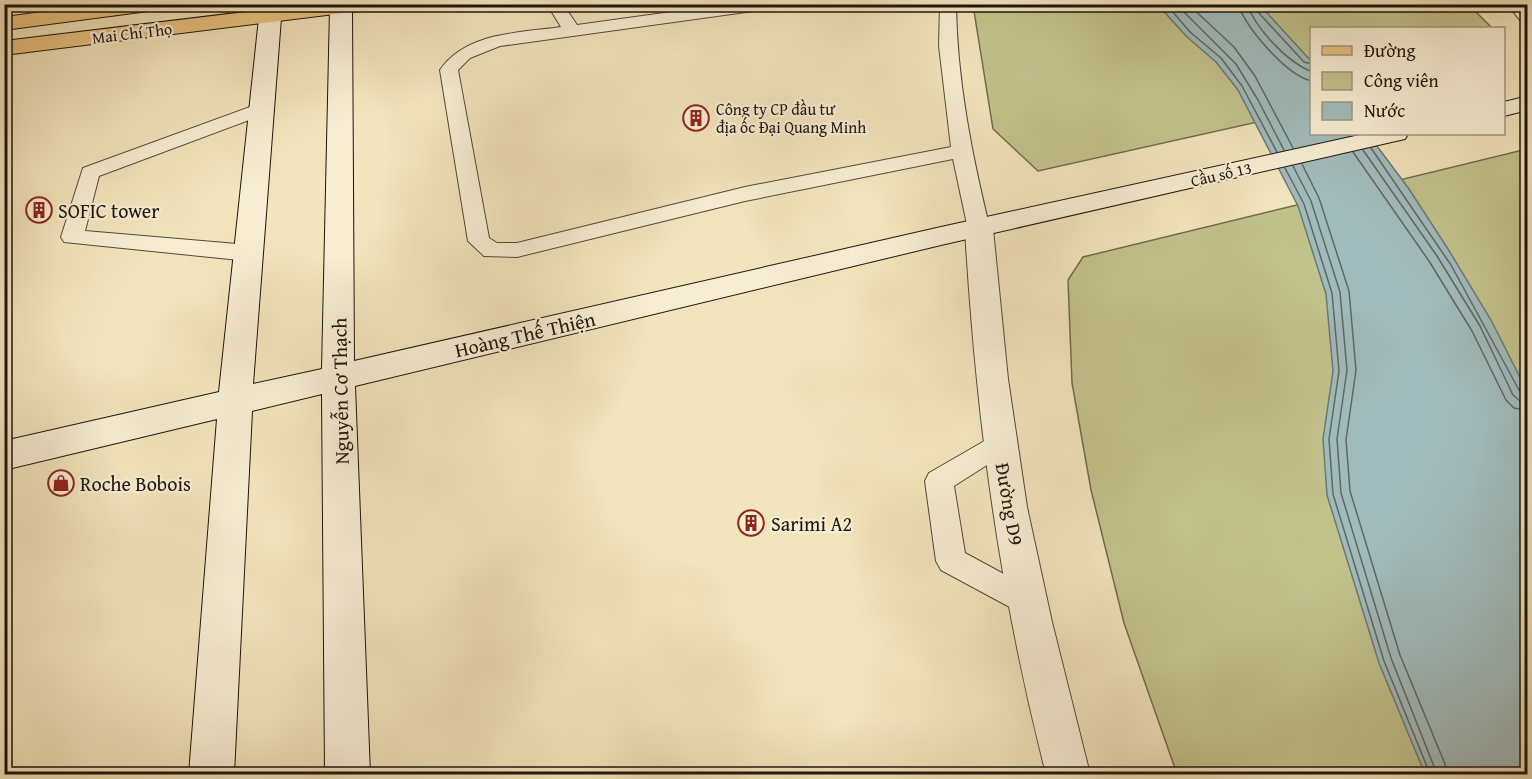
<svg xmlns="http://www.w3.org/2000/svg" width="1532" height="779" viewBox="0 0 1532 779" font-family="'Gentium Book Plus',serif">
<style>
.green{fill:#c2c28c;stroke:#706c4b;stroke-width:1.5}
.water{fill:#a1bbbc;stroke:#6c7975;stroke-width:1.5}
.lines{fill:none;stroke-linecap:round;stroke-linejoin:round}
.shore{stroke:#5f6863;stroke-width:1.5}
.lane-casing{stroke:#524936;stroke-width:2}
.street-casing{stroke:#524936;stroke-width:2}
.secondary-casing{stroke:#1d150a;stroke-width:2}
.primary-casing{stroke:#1d150a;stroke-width:2}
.highway-casing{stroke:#1d150a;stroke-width:2}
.lane{fill:#f7edd3;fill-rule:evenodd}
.street{fill:#f7edd3;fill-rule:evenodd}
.secondary{fill:#f7edd3;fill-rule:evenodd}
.primary{fill:#e9c27e;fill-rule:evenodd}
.highway{fill:#e9c27e;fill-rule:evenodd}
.labels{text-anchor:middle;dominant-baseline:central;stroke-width:4.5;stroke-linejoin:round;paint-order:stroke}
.far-street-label{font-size:16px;fill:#1d150a;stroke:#f7edd3}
.far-poi-label{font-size:16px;fill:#1d150a;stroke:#f7edd3;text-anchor:start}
.poi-label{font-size:20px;fill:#1d150a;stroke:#f7edd3;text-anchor:start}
.street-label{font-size:20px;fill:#1d150a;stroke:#f7edd3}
</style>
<rect width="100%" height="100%" fill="#f2e4bc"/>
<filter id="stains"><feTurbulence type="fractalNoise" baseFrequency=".00333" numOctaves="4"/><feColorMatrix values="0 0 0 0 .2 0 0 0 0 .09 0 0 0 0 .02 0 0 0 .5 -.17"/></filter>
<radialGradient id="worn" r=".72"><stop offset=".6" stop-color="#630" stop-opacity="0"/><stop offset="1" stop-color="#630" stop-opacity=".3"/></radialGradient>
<g class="green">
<path d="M1468,4L1492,28H1312L1311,110L1038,171L993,129L973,5Z"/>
<path d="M1527,149V774H1177L1124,623L1091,490L1072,383L1068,280L1083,257Z"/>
</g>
<path class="water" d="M1259,4L1311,61L1312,134H1368L1409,189L1448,249L1491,320L1528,393L1527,774H1425L1379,663L1327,495L1323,439L1333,371L1326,294L1298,206L1238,90L1216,62L1186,36L1158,5Z"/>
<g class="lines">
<g class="shore">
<path d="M1166,4L1190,32L1221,58L1242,86L1277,152"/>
<path d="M1176,4L1236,64L1258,100L1284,150"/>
<path d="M1188,4L1234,47L1255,76L1293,148"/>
<path d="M1238,4C1246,28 1287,76 1312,81"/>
<path d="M1247,4C1256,29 1287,62 1312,72"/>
<path d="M1255,4L1257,11L1304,62L1312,64"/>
<path d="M1371,148L1451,265L1519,390L1528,394"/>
<path d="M1363,150L1437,256L1480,326L1513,395L1520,401L1528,402"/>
<path d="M1353,152L1429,261L1472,331L1506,400L1514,408L1528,411"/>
<path d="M1302,164L1319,198L1349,291L1356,370L1346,440L1350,491L1400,655L1445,764L1446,774"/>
<path d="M1293,166L1311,201L1340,292L1347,370L1337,439L1341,493L1391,658L1437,774"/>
<path d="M1285,168L1304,204L1332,293L1339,371L1329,439L1333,494L1384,661L1430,774"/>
</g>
<g class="lane-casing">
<g id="lane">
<path d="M547,4H563L577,25L729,4H776L768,9L500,46L470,58L458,70L489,238L497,243H517L745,187L951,147L939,46L940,4H956C957,81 972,155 990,229L987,234H971L968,229L953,159L745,201L517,257L484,256L468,241L440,70C466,32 519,33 561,27Z"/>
<path d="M261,103L270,109L268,113L99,176L85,231L249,245L257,248L260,253L257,258L249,261L64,242L61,237L83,168Z"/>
<path d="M1000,432L1009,435L1013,443L1009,451L954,486L965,553L1039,593L1043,603L1039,613L1028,617L941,570L936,561L925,481L929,473Z"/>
</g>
</g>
<g class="street-casing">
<g id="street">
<path d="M1507,4H1528V21L1520,20Z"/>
<path d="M979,220L989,222L993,229L1008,379L1027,507L1052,622L1090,774H1046C999,591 976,417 965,229L969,222Z"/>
</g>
</g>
<g class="secondary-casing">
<g id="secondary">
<path d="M333,4H349L352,8L354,361L941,227L1364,134H1408L1405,139L1396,141L941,245L355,386L370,774H325L322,394L252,411L234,774H189L217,419L4,470V441L219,392L259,18L262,13H278L281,18L253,384L322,369L330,8Z"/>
<path d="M1528,96V110L1504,116V102Z"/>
</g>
</g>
<g class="primary-casing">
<path id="primary" d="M311,4H377L367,10L4,55V41Z"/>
</g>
<g class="highway-casing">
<path id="highway" d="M104,4H166L156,10L4,30V17Z"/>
</g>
<use href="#lane" class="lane"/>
<use href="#street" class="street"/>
<use href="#secondary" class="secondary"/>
<use href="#primary" class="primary"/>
<use href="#highway" class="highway"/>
</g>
<defs>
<g id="building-ring" transform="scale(1.35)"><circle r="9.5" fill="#f7edd3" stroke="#8f2418" stroke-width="1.5"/><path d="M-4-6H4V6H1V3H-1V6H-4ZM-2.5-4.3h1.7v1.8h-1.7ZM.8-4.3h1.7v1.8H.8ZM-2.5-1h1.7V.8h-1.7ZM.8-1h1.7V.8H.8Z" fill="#8f2418"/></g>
<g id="shop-ring" transform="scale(1.35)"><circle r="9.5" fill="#f7edd3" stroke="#8f2418" stroke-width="1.5"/><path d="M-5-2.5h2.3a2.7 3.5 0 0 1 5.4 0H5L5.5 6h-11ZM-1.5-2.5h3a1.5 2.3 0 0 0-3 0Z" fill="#8f2418"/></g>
</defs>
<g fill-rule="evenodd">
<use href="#building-ring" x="696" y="118"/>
<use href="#building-ring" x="39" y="210"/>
<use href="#shop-ring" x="61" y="483"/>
<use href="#building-ring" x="751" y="523"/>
</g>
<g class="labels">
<g class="far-street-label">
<text transform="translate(132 33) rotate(-7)">Mai Chí Thọ</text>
<text transform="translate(1221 174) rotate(-13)">Cầu số 13</text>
</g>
<g class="far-poi-label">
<text x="716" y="109">Công ty CP đầu tư<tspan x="716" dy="18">địa ốc Đại Quang Minh</tspan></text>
</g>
<g class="poi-label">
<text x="58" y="210">SOFIC tower</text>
<text x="80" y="483">Roche Bobois</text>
<text x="771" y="523">Sarimi A2</text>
</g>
<g class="street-label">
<text transform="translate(525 334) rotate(-13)">Hoàng Thế Thiện</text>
<text transform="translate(340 391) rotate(-91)">Nguyễn Cơ Thạch</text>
<text transform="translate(1010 504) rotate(80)">Đường D9</text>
</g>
</g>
<rect width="1532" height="779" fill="none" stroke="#f2e4bc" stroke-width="24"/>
<rect x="6" y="6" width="1520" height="767" fill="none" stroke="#1d150a" stroke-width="3"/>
<rect x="12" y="12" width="1508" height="755" fill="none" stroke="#1d150a" stroke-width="1.5"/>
<rect x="1310" y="27" width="195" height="108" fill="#f7edd3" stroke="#a09783" stroke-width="1.5"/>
<rect x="1322" y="46" width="30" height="9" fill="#e9c27e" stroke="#a09783" stroke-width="1.5"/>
<text x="1364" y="57" font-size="18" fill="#1d150a">Đường</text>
<rect x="1322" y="72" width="30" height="18" fill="#c2c28c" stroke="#a09783" stroke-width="1.5"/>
<text x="1364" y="87" font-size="18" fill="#1d150a">Công viên</text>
<rect x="1322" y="102" width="30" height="18" fill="#a1bbbc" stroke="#a09783" stroke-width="1.5"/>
<text x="1364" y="117" font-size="18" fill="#1d150a">Nước</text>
<rect width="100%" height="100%" filter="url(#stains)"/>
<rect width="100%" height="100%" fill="url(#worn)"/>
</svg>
